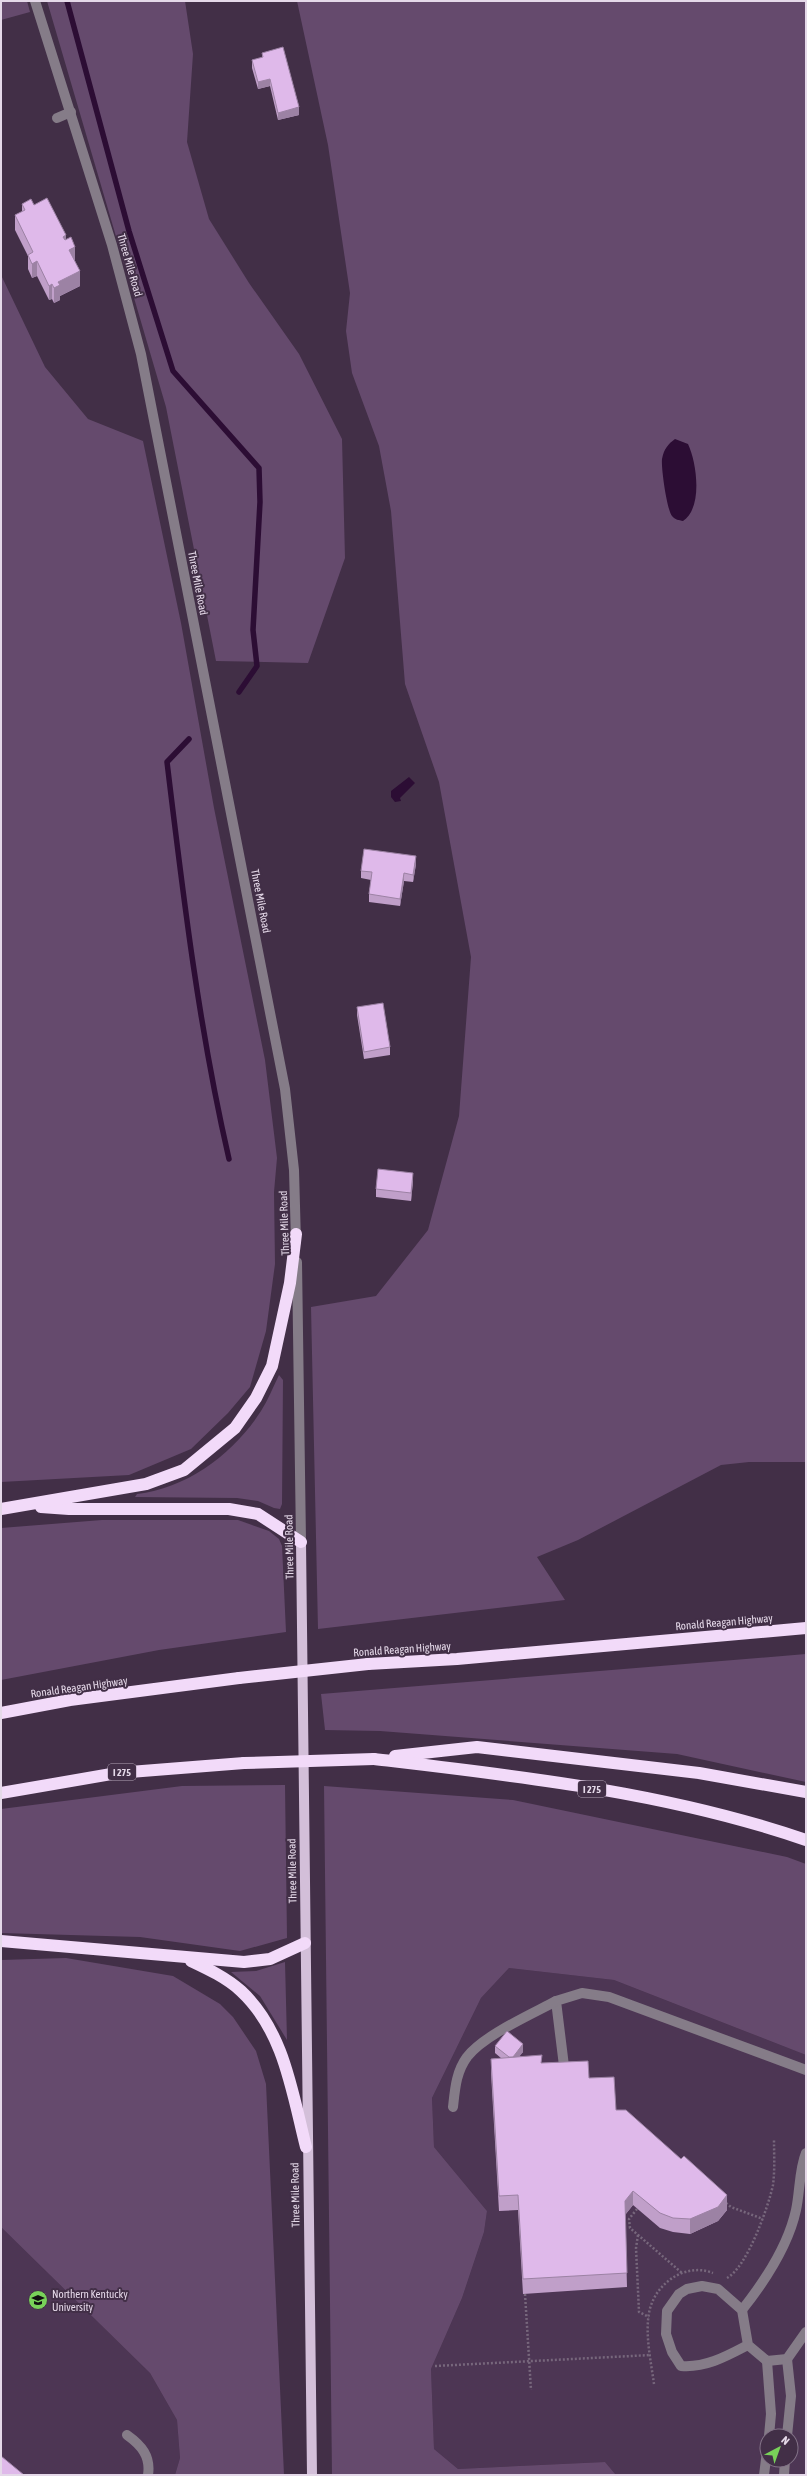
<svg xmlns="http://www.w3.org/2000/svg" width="807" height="2476" viewBox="0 0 807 2476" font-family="'Asap Condensed',sans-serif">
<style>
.built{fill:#4d3654;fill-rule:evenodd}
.green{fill:#654a6d}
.water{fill:#2c0d34}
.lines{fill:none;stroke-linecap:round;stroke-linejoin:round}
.stream{stroke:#2c0d34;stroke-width:5.5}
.path{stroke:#77677c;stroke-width:2.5;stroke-dasharray:2 2;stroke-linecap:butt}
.minor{stroke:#857c88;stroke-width:10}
.major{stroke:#d3bfd9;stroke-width:10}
.highway{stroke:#f2daf9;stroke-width:12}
.highway-bridge{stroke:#f2daf9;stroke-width:12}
.wall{fill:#c09fc9}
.shaded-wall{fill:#9c82a4}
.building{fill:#dfb9ea;stroke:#9c82a4}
.labels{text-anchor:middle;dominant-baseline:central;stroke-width:4;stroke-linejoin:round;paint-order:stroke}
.shield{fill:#422f47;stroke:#b4a6b8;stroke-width:1}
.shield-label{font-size:10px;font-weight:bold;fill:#e5d9e9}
.street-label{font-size:11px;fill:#e5d9e9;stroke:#422f47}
.poi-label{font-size:11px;fill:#e5d9e9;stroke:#422f47;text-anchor:start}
</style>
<rect width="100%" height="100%" fill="#422f47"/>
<g class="built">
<path d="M509,1968L614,1980L806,2055V2475H616L605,2462L458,2469L434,2449L431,2369L462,2298L484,2232L487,2211L434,2147L432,2098L481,1998ZM767,2436H791V2460H767Z"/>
<path d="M1,2227L150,2373L177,2420L180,2458L175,2475H1Z"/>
</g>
<g class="green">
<path d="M1,1H27L30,12L1,20Z"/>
<path d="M47,1H185L193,54L187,142L209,219L249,283L299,354L342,439L345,558L308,663L216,661L166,407Z"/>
<path d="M297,1H806V1462H749L721,1465L578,1540L537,1557L565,1600L318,1629L311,1307L376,1296L428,1230L459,1116L471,957L439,782L405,684L391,511L379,446L352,373L346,331L350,293L328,145Z"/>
<path d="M1,275L45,367L88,419L143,441L181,623L214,808L265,1060L277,1158L274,1192L275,1264L266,1331L250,1387L228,1413L191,1449L129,1475L1,1482Z"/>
<path d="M279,1375L283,1380L282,1504L280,1509L274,1508L258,1501L237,1498L135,1497L137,1494C188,1488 234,1453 261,1411C268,1400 273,1387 279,1375Z"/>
<path d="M102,1520H238L269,1531L279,1539L282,1546L286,1632L159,1650L1,1680V1528Z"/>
<path d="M806,1654V1782L677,1754L380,1731L325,1730L321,1694Z"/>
<path d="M285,1785L287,1938L240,1951L140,1937L1,1933V1809L182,1786Z"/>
<path d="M324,1786L513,1800L787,1857L806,1864V2055L614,1980L509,1968L481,1998L432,2098L434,2147L487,2211L484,2232L462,2298L431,2369L434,2449L458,2469L605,2462L616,2475H332Z"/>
<path d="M66,1958L173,1976L220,2004L233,2017L256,2051L266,2084L284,2475H175L180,2458L177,2420L150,2373L1,2227V1960Z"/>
<path d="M285,1962L287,2040L260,1996L231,1972L256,1971Z"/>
</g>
<g class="water">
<path d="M675,439L688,444C697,463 703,508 683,521C679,520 675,520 672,516C667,510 661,468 662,459C664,449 668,444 675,439Z"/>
<path d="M409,777L415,783L400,798L401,801L395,802L391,797V791Z"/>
</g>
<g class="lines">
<g class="stream">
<path d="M67,1L129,231L173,371L259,468L260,502L253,630L257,666L239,692"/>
<path d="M189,739L167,762C183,895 199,1029 229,1159"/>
</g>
<g class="path">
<path d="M726,2203L731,2207L763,2219"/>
<path d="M637,2209L629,2219L630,2228L682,2273"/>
<path d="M638,2235L636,2248L639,2312L649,2317"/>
<path d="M727,2278C747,2267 768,2208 773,2185C775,2170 774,2154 774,2139"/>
<path d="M525,2294L531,2390"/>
<path d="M435,2366L651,2355"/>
<path d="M654,2384C651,2362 645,2335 649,2313C654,2284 685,2262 713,2273"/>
</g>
<g class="minor">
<path d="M35,1L112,245L141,354L285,1089L294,1170L296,1242"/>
<path d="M57,118L71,112"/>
<path d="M297,1262L301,1542"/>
<path d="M565,2074L556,2001L582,1993L609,1997L806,2070"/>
<path d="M453,2107C455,2089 456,2072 467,2057C484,2035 532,2014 556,2001"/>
<path d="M742,2310C765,2281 788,2247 796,2210C800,2192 799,2170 806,2153"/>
<path d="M748,2345C727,2356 706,2368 681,2366L672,2352L666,2334L667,2311L679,2294L687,2289L702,2286L718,2289L742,2310L748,2345L767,2361L787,2359L806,2332"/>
<path d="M787,2359L791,2396L787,2436"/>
<path d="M767,2361L771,2414L769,2436"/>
<path d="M127,2435C141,2445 151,2456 148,2475"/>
<path d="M764,2475L767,2451"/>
<path d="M784,2475L785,2460"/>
</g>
<path class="major" d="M301,1542L312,2475"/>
<g class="highway">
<path d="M41,1507L69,1509H229L258,1514L301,1542"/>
<path d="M1,1509L146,1484L184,1470L235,1428L256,1398L272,1366L290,1283L296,1234"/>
<path d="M368,1664L457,1659L806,1628"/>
<path d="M1,1713L70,1700L239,1678"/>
<path d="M395,1756L477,1747L699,1773L806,1792"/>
<path d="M374,1759C518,1776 667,1792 806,1840"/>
<path d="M1,1793L117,1773L244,1763"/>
<path d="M1,1941L244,1962L270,1959L305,1943"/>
<path d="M191,1961C208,1969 227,1978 241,1991C284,2031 292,2092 306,2147"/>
</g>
<g class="highway-bridge">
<path d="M239,1678L368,1664"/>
<path d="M244,1763L374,1759"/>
</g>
</g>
<g class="wall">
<path d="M262,53L299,115L278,120L270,86L258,89L252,68V60L262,58Z"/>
<path d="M22,204L34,205L66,239L75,261L80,286L60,296V300L54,303L52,299L49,300L37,276L32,278L28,269V256L15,230V215L22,212Z"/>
<path d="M416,864L413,882L404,881L400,906L369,902V894L371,880L361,878V871Z"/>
<path d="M357,1007L390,1047V1055L364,1059L357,1015Z"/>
<path d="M413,1181L411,1201L376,1197V1189Z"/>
<path d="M495,2046L523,2052L519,2056L589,2078L616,2110L727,2210L718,2221L690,2234L673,2232L660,2228L633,2205L625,2215L627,2287L523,2294L518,2210L499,2211L491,2073V2059L501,2058L495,2053Z"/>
</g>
<g class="shaded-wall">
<path d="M270,79V86L258,89V82Z"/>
<path d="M299,107V115L278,120V113Z"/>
<path d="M66,235V250L63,237Z"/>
<path d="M75,247V261L69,264V250Z"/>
<path d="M37,261V276L32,278V264Z"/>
<path d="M80,271V286L60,296V300L54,303V288L58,282Z"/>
<path d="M52,284V299L49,300V286Z"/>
<path d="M416,856V864L413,882V875Z"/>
<path d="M404,873V881L400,906V899Z"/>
<path d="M413,1173V1181L411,1201V1193Z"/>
<path d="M523,2044V2052L511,2067V2059Z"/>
<path d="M633,2191V2205L625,2215V2201Z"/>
<path d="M727,2195V2210L718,2221L690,2234V2219Z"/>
</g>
<g class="building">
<path d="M283,47L299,107L278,113L270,79L258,82L252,60L263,57L262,53Z"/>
<path d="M47,198L66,235L63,237L65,240L71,237L75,247L69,250L80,271L58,282L60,285L54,288L52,284L49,286L37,261L32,264L28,255L33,252L15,215L25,210L22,204L31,199L34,205Z"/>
<path d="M364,849L416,856L413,875L404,873L400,899L369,894L372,872L361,871Z"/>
<path d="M383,1003L390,1047L364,1052L357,1007Z"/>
<path d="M378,1169L413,1173L411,1193L376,1189Z"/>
<path d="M507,2031L523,2044L513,2057H509L495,2046Z"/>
<path d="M542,2055L541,2063L588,2061L589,2078L614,2077L616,2110H626L681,2159L684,2156L727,2195L718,2207L690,2219L673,2218L660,2213L633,2191L625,2201L627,2273L523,2279L518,2195L499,2196L491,2059Z"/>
<path d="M1,2456L24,2475H1Z"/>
</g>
<defs>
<g id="university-disc" transform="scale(1)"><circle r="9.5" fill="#78d259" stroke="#422f47"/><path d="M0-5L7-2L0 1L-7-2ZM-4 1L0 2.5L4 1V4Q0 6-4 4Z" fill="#111"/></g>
</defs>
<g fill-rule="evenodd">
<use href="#university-disc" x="38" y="2300"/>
</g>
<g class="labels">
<g class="shield">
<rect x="108" y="1764" width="28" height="16" rx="3"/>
<rect x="578" y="1781" width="28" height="16" rx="3"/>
</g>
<g class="shield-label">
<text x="122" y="1772">I 275</text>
<text x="592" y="1789">I 275</text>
</g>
<g class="street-label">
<text transform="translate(130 265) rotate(74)">Three Mile Road</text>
<text transform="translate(198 583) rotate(79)">Three Mile Road</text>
<text transform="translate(261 901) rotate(79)">Three Mile Road</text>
<text transform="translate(284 1223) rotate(-92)">Three Mile Road</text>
<text transform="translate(289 1547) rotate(-91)">Three Mile Road</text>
<text transform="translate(724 1622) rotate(-5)">Ronald Reagan Highway</text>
<text transform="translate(402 1649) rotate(-4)">Ronald Reagan Highway</text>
<text transform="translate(79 1687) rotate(-8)">Ronald Reagan Highway</text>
<text transform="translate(292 1871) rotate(-91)">Three Mile Road</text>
<text transform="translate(295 2195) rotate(-91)">Three Mile Road</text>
</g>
<g class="poi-label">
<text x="52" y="2294">Northern Kentucky<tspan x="52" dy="13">University</tspan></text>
</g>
</g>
<rect width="807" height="2476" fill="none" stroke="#e5d9e9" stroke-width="4"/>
<g transform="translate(779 2448) rotate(41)"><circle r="19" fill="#422f47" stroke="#837388"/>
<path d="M0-3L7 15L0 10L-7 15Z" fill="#78d259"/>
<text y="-6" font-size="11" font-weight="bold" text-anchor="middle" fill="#e5d9e9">N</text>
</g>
</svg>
